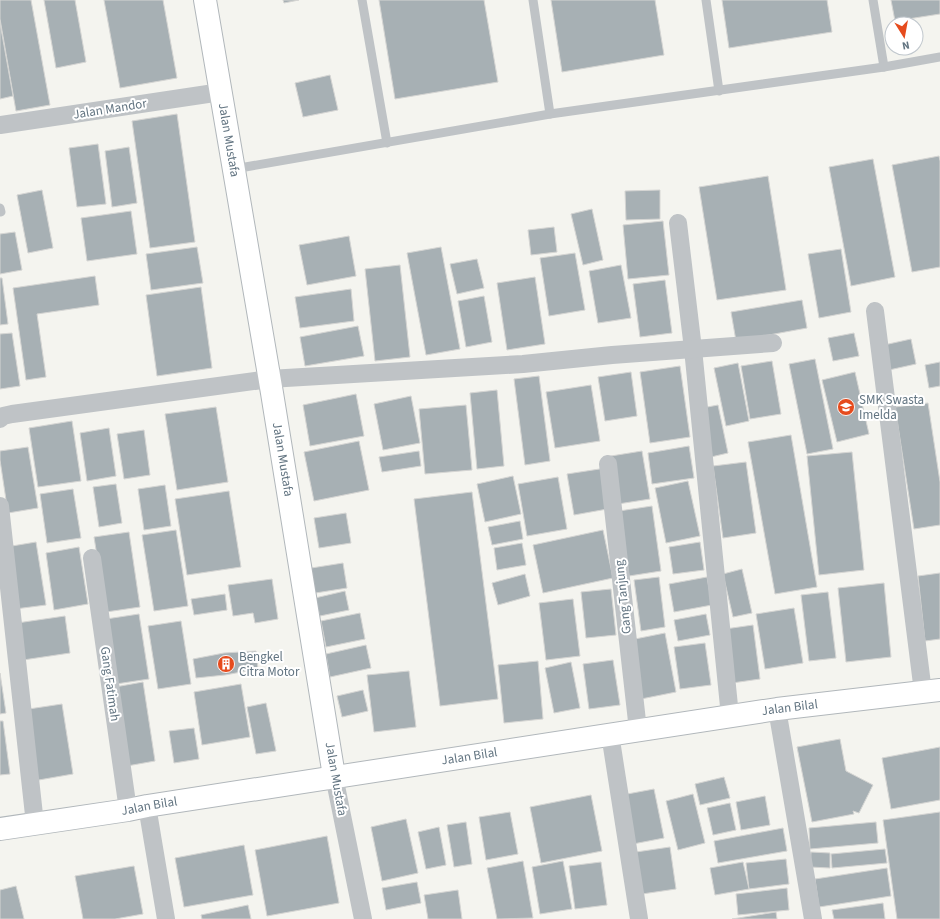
<svg xmlns="http://www.w3.org/2000/svg" width="940" height="919" viewBox="0 0 940 919" font-family="'Source Sans 3',sans-serif">
<style>
.building{fill:#a7b0b4;stroke:#d5d5d3}
.lines{fill:none;stroke-linecap:round;stroke-linejoin:round}
.secondary-casing{stroke:#b1b7bb;stroke-width:24}
.lane{stroke:#bfc3c6;stroke-width:9}
.street{stroke:#bfc3c6;stroke-width:18}
.secondary{stroke:#fff;stroke-width:22}
.labels{text-anchor:middle;dominant-baseline:central;stroke-width:4;stroke-linejoin:round;paint-order:stroke}
.street-label{font-size:13px;fill:#627481;stroke:#fff}
.poi-label{font-size:13px;fill:#627481;stroke:#fff;text-anchor:start}
</style>
<rect width="100%" height="100%" fill="#f4f4ef"/>
<g class="building">
<path d="M0,0H31L50,105L16,111L0,19Z"/>
<path d="M44,0H75L86,62L56,68Z"/>
<path d="M104,0H163L177,78L120,88Z"/>
<path d="M283,0H299L284,3Z"/>
<path d="M379,0H484L498,82L395,99Z"/>
<path d="M551,0H655L664,55L562,72Z"/>
<path d="M722,0H827L832,32L729,48Z"/>
<path d="M891,0H940V14L895,21Z"/>
<path d="M0,23L13,96L0,99Z"/>
<path d="M330,75L338,110L303,117L295,83Z"/>
<path d="M177,114L195,242L150,248L132,121Z"/>
<path d="M98,144L106,204L77,207L69,148Z"/>
<path d="M129,147L137,203L112,207L105,151Z"/>
<path d="M939,156L940,161V267L912,272L892,165Z"/>
<path d="M873,159L895,277L851,286L829,167Z"/>
<path d="M768,176L786,290L717,300L699,187Z"/>
<path d="M42,190L53,248L28,253L17,195Z"/>
<path d="M660,190V219L626,220L625,191Z"/>
<path d="M592,209L603,260L583,265L571,214Z"/>
<path d="M131,211L137,254L87,261L81,218Z"/>
<path d="M663,221L669,275L628,279L623,225Z"/>
<path d="M554,227L557,252L531,255L528,230Z"/>
<path d="M15,232L22,270L0,274V234Z"/>
<path d="M349,236L356,276L307,285L299,245Z"/>
<path d="M197,247L203,283L151,290L146,254Z"/>
<path d="M441,247L460,349L426,355L407,253Z"/>
<path d="M841,249L851,312L819,318L808,254Z"/>
<path d="M575,253L585,310L549,316L540,258Z"/>
<path d="M477,259L484,288L457,294L450,264Z"/>
<path d="M400,265L410,357L375,361L365,269Z"/>
<path d="M621,265L631,318L598,323L589,271Z"/>
<path d="M95,276L99,305L37,314L46,377L26,380L13,288Z"/>
<path d="M535,277L545,344L507,350L497,283Z"/>
<path d="M0,278H2L8,324L0,325Z"/>
<path d="M665,280L672,333L640,337L633,284Z"/>
<path d="M201,287L212,368L157,376L146,295Z"/>
<path d="M351,289L354,321L300,328L295,297Z"/>
<path d="M484,296L492,342L466,347L458,301Z"/>
<path d="M802,300L807,328L736,341L731,312Z"/>
<path d="M358,326L364,356L305,366L300,337Z"/>
<path d="M12,333L20,386L0,389V334Z"/>
<path d="M854,333L859,356L833,361L828,338Z"/>
<path d="M911,339L916,364L889,370L884,345Z"/>
<path d="M815,359L833,449L807,454L789,364Z"/>
<path d="M772,361L781,414L750,419L741,366Z"/>
<path d="M940,362V386L929,388L925,365Z"/>
<path d="M738,363L749,421L726,426L714,368Z"/>
<path d="M680,366L690,437L650,443L640,372Z"/>
<path d="M631,372L637,416L605,421L598,377Z"/>
<path d="M855,372L869,434L837,442L822,380Z"/>
<path d="M539,376L550,461L525,465L514,379Z"/>
<path d="M591,385L600,441L555,448L546,392Z"/>
<path d="M497,390L504,466L477,469L470,393Z"/>
<path d="M356,394L364,436L310,446L303,405Z"/>
<path d="M411,396L420,443L383,450L374,404Z"/>
<path d="M928,403L940,482V525L914,529L895,407Z"/>
<path d="M466,405L472,470L425,474L419,409Z"/>
<path d="M718,405L728,453L711,457L702,408Z"/>
<path d="M216,407L228,482L177,490L165,414Z"/>
<path d="M72,421L81,481L38,487L29,428Z"/>
<path d="M109,428L116,476L87,481L80,433Z"/>
<path d="M144,430L150,475L124,479L117,434Z"/>
<path d="M791,435L817,587L775,594L748,442Z"/>
<path d="M359,441L369,490L314,501L304,452Z"/>
<path d="M689,446L694,478L652,484L648,453Z"/>
<path d="M28,447L38,508L8,513L0,460V451Z"/>
<path d="M419,451L421,466L382,472L379,457Z"/>
<path d="M642,451L650,499L618,504L611,456Z"/>
<path d="M852,452L864,570L819,575L807,456Z"/>
<path d="M746,462L756,533L723,538L713,466Z"/>
<path d="M606,468L613,508L574,515L567,474Z"/>
<path d="M513,476L521,514L485,522L477,484Z"/>
<path d="M558,477L567,529L527,536L518,484Z"/>
<path d="M688,481L700,536L666,543L655,488Z"/>
<path d="M116,484L122,523L99,527L93,487Z"/>
<path d="M165,485L171,526L144,530L138,489Z"/>
<path d="M73,489L81,538L47,543L40,494Z"/>
<path d="M229,491L241,567L187,575L175,499Z"/>
<path d="M472,492L498,699L440,706L414,499Z"/>
<path d="M652,506L661,571L629,576L619,511Z"/>
<path d="M346,513L351,543L319,548L314,518Z"/>
<path d="M520,521L523,539L492,545L488,527Z"/>
<path d="M176,530L188,606L154,611L142,535Z"/>
<path d="M603,530L613,578L543,593L533,545Z"/>
<path d="M129,532L140,607L106,612L94,537Z"/>
<path d="M36,542L46,605L15,609L6,547Z"/>
<path d="M700,542L704,570L673,574L669,547Z"/>
<path d="M522,543L526,565L497,570L494,548Z"/>
<path d="M79,547L88,604L54,610L46,553Z"/>
<path d="M343,563L347,588L309,594L305,569Z"/>
<path d="M742,569L752,613L733,617L723,574Z"/>
<path d="M940,573V639L925,641L918,576Z"/>
<path d="M525,574L530,596L498,605L492,583Z"/>
<path d="M659,577L665,627L641,631L634,580Z"/>
<path d="M707,577L712,605L674,612L669,584Z"/>
<path d="M272,579L278,619L255,623L253,613L233,616L228,585Z"/>
<path d="M884,583L891,657L846,662L838,588Z"/>
<path d="M611,589L616,635L586,638L581,592Z"/>
<path d="M345,591L349,610L320,616L315,598Z"/>
<path d="M828,592L836,658L809,661L801,595Z"/>
<path d="M225,594L227,610L194,615L191,599Z"/>
<path d="M573,599L580,656L546,660L539,603Z"/>
<path d="M794,608L803,663L765,669L756,614Z"/>
<path d="M360,613L365,639L326,647L321,621Z"/>
<path d="M139,614L149,679L116,684L106,619Z"/>
<path d="M706,614L710,635L678,641L674,620Z"/>
<path d="M65,616L70,653L23,660L17,623Z"/>
<path d="M181,621L191,684L158,689L148,626Z"/>
<path d="M753,625L760,679L732,683L725,629Z"/>
<path d="M665,633L676,692L641,699L630,640Z"/>
<path d="M705,643L711,685L680,689L674,647Z"/>
<path d="M366,645L371,668L330,677L326,654Z"/>
<path d="M256,651L258,669L225,675L196,678L193,659L224,653Z"/>
<path d="M613,660L620,705L589,709L583,664Z"/>
<path d="M538,661L543,719L504,723L498,665Z"/>
<path d="M571,662L580,708L554,713L545,668Z"/>
<path d="M409,671L416,727L374,732L367,675Z"/>
<path d="M0,673L6,713L0,714Z"/>
<path d="M143,682L155,761L127,766L115,687Z"/>
<path d="M241,684L250,737L202,745L194,692Z"/>
<path d="M363,690L368,711L342,717L337,696Z"/>
<path d="M266,703L276,751L256,754L247,707Z"/>
<path d="M62,704L73,774L33,781L22,710Z"/>
<path d="M0,721H3L10,774L0,775Z"/>
<path d="M194,728L199,759L174,763L169,731Z"/>
<path d="M840,739L846,771L873,785L859,813L853,811L854,814L812,822L797,747Z"/>
<path d="M940,747V800L891,809L882,758Z"/>
<path d="M724,777L730,798L700,805L695,784Z"/>
<path d="M654,789L664,838L633,844L622,795Z"/>
<path d="M693,794L705,843L678,850L666,801Z"/>
<path d="M591,795L602,851L541,863L530,807Z"/>
<path d="M765,796L770,825L741,830L736,802Z"/>
<path d="M730,803L736,830L713,835L707,808Z"/>
<path d="M510,812L518,854L486,860L479,817Z"/>
<path d="M940,812V919H897L883,820Z"/>
<path d="M406,819L418,873L382,881L371,827Z"/>
<path d="M466,822L472,864L454,867L447,825Z"/>
<path d="M876,822L878,843L810,849L809,828Z"/>
<path d="M439,827L446,865L426,869L418,832Z"/>
<path d="M783,828L787,851L718,863L714,841Z"/>
<path d="M327,836L339,903L267,916L255,850Z"/>
<path d="M244,845L253,895L184,907L175,858Z"/>
<path d="M670,847L676,889L642,894L636,852Z"/>
<path d="M885,849L887,863L832,868L831,854Z"/>
<path d="M811,852L830,853V868L810,867Z"/>
<path d="M786,859L789,884L749,889L746,863Z"/>
<path d="M523,861L533,918L497,919L487,868Z"/>
<path d="M563,861L572,909L540,914L532,867Z"/>
<path d="M601,862L607,905L575,909L569,866Z"/>
<path d="M743,862L749,889L715,895L710,868Z"/>
<path d="M134,866L143,914L115,919H83L75,876Z"/>
<path d="M887,868L891,896L819,907L815,879Z"/>
<path d="M417,882L421,903L386,910L382,888Z"/>
<path d="M16,886L24,919H0V890Z"/>
<path d="M787,888L789,910L738,915L736,894Z"/>
<path d="M458,890L462,919H428L424,895Z"/>
<path d="M883,903L885,919H834L832,910Z"/>
<path d="M248,905L251,919H202L201,915Z"/>
<path d="M776,912L777,919H732Z"/>
</g>
<g class="lines">
<g class="secondary-casing">
<g id="secondary">
<path id="s1" d="M205,0L272,393L334,776"/>
<path id="s2" d="M0,829L128,810L147,806L777,709L940,690"/>
</g>
</g>
<g class="lane">
<path d="M362,0L387,143"/>
<path d="M533,0L550,114"/>
<path d="M706,0L719,91"/>
<path d="M873,0L884,67"/>
<path d="M234,169L550,114L884,67L940,57"/>
<path d="M0,208L1,212"/>
</g>
<g class="street">
<path d="M0,125L221,92"/>
<path d="M678,223L693,349L730,716"/>
<path d="M875,311L923,692"/>
<path d="M0,419L3,416L12,414L269,379L523,364L612,355L773,343"/>
<path d="M608,464L638,730"/>
<path d="M0,506L35,824"/>
<path d="M92,558L128,810"/>
<path d="M777,709L813,919"/>
<path d="M610,734L639,919"/>
<path d="M334,776L363,919"/>
<path d="M147,806L166,919"/>
</g>
<use href="#secondary" class="secondary"/>
</g>
<defs>
<g id="school-disc" transform="scale(0.9)"><circle r="9.5" fill="#e64b1d" stroke="#fff"/><path d="M0-5L7-2L0 1L-7-2ZM-4 1L0 2.5L4 1V4Q0 6-4 4Z" fill="#fff"/></g>
<g id="building-disc" transform="scale(0.9)"><circle r="9.5" fill="#e64b1d" stroke="#fff"/><path d="M-4-6H4V6H1V3H-1V6H-4ZM-2.5-4.3h1.7v1.8h-1.7ZM.8-4.3h1.7v1.8H.8ZM-2.5-1h1.7V.8h-1.7ZM.8-1h1.7V.8H.8Z" fill="#fff"/></g>
</defs>
<g fill-rule="evenodd">
<use href="#school-disc" x="846" y="407"/>
<use href="#building-disc" x="226" y="664"/>
</g>
<g class="labels">
<g class="street-label">
<text transform="translate(110 109) rotate(-9)">Jalan Mandor</text>
<text stroke="none"><textPath href="#s1" startOffset="142">Jalan Mustafa</textPath></text>
<text stroke="none"><textPath href="#s1" startOffset="466">Jalan Mustafa</textPath></text>
<text transform="translate(623 597) rotate(-96)">Gang Tanjung</text>
<text transform="translate(110 684) rotate(82)">Gang Fatimah</text>
<text stroke="none"><textPath href="#s2" startOffset="799">Jalan Bilal</textPath></text>
<text stroke="none"><textPath href="#s2" startOffset="475">Jalan Bilal</textPath></text>
<text transform="translate(336 779) rotate(80)">Jalan Mustafa</text>
<text stroke="none"><textPath href="#s2" startOffset="151">Jalan Bilal</textPath></text>
</g>
<g class="poi-label">
<text x="859" y="400">SMK Swasta<tspan x="859" dy="15">Imelda</tspan></text>
<text x="239" y="657">Bengkel<tspan x="239" dy="15">Citra Motor</tspan></text>
</g>
</g>
<g transform="translate(904 36) rotate(169)"><circle r="19" fill="#ffffff" stroke="#c0c7cd"/>
<path d="M0-3L7 15L0 10L-7 15Z" fill="#e64b1d"/>
<text y="-6" font-size="11" font-weight="bold" text-anchor="middle" fill="#627481">N</text>
</g>
</svg>
